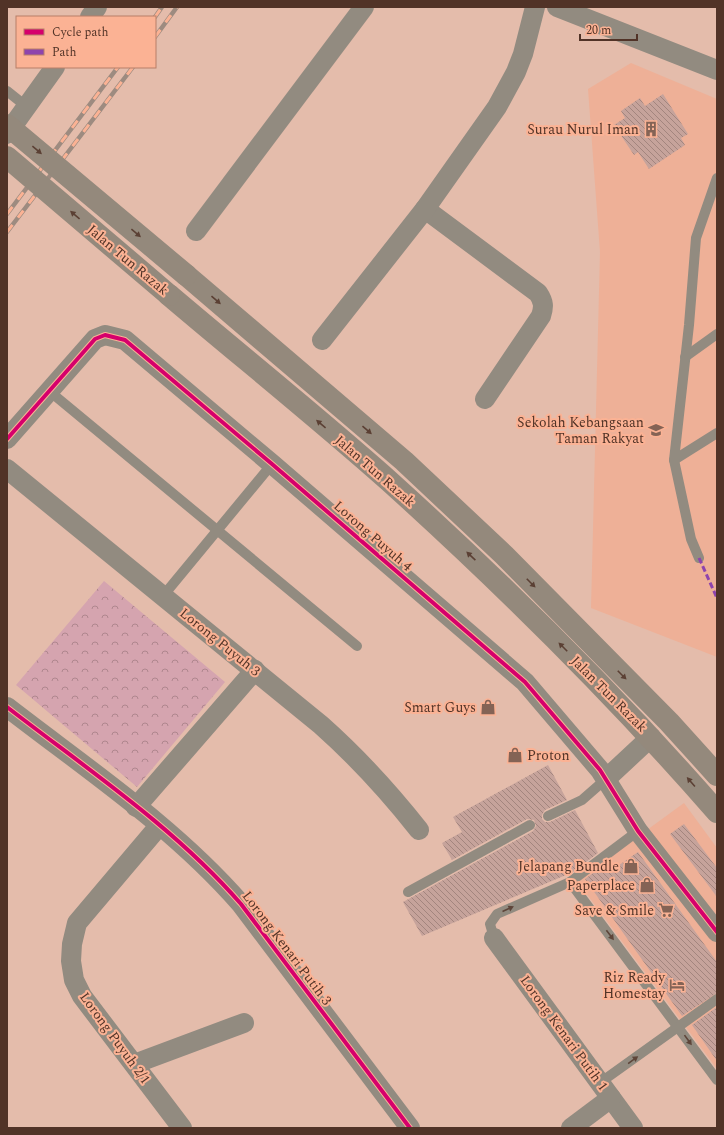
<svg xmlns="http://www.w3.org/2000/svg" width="724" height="1135" viewBox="0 0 724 1135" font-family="Spectral,serif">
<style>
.built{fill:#eeb097}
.park{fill:url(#park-crowns)}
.building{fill:url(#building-back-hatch)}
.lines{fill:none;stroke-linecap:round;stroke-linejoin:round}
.lane{stroke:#928b80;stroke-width:10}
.street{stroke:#928b80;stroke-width:20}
.secondary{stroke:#94897c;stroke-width:22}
.rail-casing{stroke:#9d8b80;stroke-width:4.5}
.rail{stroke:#fbb294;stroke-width:3;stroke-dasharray:9;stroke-linecap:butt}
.secondary-bridge{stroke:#94897c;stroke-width:22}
.quiet{stroke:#8e44ad;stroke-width:3;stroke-dasharray:6 3;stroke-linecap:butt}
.cycleway-casing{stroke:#fbb294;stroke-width:6}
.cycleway{stroke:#d6006c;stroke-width:4}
.oneway{fill:#5b4034}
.oneway2{fill:#5e4539}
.labels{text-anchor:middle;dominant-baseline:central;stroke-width:4;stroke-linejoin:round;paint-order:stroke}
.poi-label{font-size:14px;fill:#513327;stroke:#fbb294;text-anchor:end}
.street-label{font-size:14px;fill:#513327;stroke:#fbb294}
</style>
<defs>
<pattern id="park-crowns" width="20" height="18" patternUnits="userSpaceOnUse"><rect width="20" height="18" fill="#d5a4af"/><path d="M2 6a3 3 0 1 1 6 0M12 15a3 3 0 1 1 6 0" fill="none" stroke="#af868e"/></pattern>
<pattern id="building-back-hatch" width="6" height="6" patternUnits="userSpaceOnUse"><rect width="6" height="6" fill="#c6a39b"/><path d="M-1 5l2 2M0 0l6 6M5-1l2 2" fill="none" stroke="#a3857e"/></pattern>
</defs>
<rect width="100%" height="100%" fill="#e4bcab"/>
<g class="built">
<path d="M631,63L717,99V657L591,608L600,252L588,89Z"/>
<path d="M684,803L717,848V1069L577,881Z"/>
</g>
<path class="park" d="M104,581L225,682L137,787L16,685Z"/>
<g class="building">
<path d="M663,94L688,134L681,138L685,145L649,169L638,152L634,155L614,125L625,118L621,111L640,98L645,106Z"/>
<path d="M548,765L567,800L545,810L542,815V819L545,822H550L575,810L598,853L573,872L422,936L403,902L533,831L536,826L534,820L527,819L452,860L442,843L462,832L453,817Z"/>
<path d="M684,824L717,868V897L670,834Z"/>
<path d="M638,852L717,962V993L682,1016L585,879L605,864L609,872Z"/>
<path d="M717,1007V1061L692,1025Z"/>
</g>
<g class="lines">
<g class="lane">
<path d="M7,91L27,107"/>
<path d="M685,357L717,334"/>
<path d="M48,390L357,646"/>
<path d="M674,460L717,433"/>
<path d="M699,558L691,539L674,460L689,325L696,238L717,178"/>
<path d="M163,596L272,464"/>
<path d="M548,816L582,800L606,779"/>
<path d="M570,882L717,1080"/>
<path d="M408,892L530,825"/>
<path d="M494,938L490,924L497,914L570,882L638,831"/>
<path d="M601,1082L717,999"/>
</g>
<g class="street">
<path d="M557,7L717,70"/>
<path d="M90,17L97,7"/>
<path d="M7,134L55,67"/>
<path d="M425,209L538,293C544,302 544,307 541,316L485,399"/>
<path d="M196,231L364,7"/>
<path d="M322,340L425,209L497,107L516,72L523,54L535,7"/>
<path d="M7,439L95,339L105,335L125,340L272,464L525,682L600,770L638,831L717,932"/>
<path d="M7,469L321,725C357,757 389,792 419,830"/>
<path d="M7,707C87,769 174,827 241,904L410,1128"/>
<path d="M606,779L651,737"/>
<path d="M136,807L255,670"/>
<path d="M159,826L77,923L72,944L71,961L74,980L82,996L182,1128"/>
<path d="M494,938L633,1128"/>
<path d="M134,1064L244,1023"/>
<path d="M571,1128L611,1098"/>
</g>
<g class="secondary">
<path d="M186,275L404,461L504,555L669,722L717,775"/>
<path d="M169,295C242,357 317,417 389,481C504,585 615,695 717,812"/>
</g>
<g class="rail-casing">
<g id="rail">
<path d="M155,17L162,7"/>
<path d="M155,37L177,7"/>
<path d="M7,214L118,67"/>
<path d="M7,232L133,67"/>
</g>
</g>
<use href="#rail" class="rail"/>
<g class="secondary-bridge">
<path d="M7,125L186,275"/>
<path d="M7,157L169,295"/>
</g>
<path class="quiet" d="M699,558L717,598"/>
<g class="cycleway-casing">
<g id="cycleway">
<path d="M7,439L95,339L105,335L125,340L272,464L525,682L600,770L638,831L717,932"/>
<path d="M7,707C87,769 174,827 241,904L410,1128"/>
</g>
</g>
<use href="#cycleway" class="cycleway"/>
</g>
<defs><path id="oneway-solid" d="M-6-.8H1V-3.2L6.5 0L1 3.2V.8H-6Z"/></defs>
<g class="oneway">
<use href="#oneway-solid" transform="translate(37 150) rotate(40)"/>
<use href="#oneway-solid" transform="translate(75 215) rotate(-140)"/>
<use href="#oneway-solid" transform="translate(136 233) rotate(40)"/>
<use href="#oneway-solid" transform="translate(216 300) rotate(41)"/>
<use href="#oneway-solid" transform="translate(321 424) rotate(-140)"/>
<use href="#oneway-solid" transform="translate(367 430) rotate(41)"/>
<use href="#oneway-solid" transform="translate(471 556) rotate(-137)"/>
<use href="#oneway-solid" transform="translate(531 583) rotate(45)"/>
<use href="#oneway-solid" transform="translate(563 647) rotate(-135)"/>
<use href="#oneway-solid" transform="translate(622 675) rotate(45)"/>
<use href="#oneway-solid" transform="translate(691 782) rotate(-131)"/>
</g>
<g class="oneway2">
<use href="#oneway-solid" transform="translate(508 909) rotate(-24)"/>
<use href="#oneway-solid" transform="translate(610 935) rotate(53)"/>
<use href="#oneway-solid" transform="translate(688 1040) rotate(54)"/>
<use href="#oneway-solid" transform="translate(633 1060) rotate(-36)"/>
</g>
<defs>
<g id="building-bare" transform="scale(1.2)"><path d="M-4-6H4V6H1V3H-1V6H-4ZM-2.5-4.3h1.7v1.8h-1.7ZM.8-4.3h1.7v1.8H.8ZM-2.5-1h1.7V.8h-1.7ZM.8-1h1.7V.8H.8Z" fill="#846355" stroke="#fbb294" stroke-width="2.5" paint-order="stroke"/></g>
<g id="school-bare" transform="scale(1.2)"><path d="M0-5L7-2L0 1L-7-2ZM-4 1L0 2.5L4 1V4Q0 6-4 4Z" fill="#846355" stroke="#fbb294" stroke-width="2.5" paint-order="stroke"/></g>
<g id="shop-bare" transform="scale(1.2)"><path d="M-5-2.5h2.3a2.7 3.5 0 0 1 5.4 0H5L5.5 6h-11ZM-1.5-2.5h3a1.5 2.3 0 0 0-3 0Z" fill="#846355" stroke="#fbb294" stroke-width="2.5" paint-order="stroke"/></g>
<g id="supermarket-bare" transform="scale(1.2)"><path d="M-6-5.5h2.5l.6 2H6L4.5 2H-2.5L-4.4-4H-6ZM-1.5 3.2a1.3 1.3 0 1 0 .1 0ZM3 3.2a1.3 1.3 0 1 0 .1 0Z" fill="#846355" stroke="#fbb294" stroke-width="2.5" paint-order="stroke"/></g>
<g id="hotel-bare" transform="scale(1.2)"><path d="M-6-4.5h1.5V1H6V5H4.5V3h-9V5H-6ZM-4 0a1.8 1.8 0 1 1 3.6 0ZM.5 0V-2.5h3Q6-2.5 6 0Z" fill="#846355" stroke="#fbb294" stroke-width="2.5" paint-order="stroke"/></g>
</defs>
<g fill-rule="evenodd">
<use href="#building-bare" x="651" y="129"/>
<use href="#school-bare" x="656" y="430"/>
<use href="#shop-bare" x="488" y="707"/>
<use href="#shop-bare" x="515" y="755"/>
<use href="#shop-bare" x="631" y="866"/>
<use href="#shop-bare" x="647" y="885"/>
<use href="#supermarket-bare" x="666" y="910"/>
<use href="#hotel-bare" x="677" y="985"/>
</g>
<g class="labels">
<g class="poi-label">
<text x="639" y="129">Surau Nurul Iman</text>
<text x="644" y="422">Sekolah Kebangsaan<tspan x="644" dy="16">Taman Rakyat</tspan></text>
<text x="476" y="707">Smart Guys</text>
<text x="527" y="755" text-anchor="start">Proton</text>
<text x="619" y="866">Jelapang Bundle</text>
<text x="635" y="885">Paperplace</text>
<text x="654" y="910">Save &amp; Smile</text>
<text x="665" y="977">Riz Ready<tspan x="665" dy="16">Homestay</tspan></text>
</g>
<g class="street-label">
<text transform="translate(128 260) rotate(40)">Jalan Tun Razak</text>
<text transform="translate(375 471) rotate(41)">Jalan Tun Razak</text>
<text transform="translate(373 536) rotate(41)">Lorong Puyuh 4</text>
<text transform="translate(220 642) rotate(39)">Lorong Puyuh 3</text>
<text transform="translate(609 694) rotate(45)">Jalan Tun Razak</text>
<text transform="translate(287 948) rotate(53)">Lorong Kenari Putih 3</text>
<text transform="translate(564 1033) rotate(54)">Lorong Kenari Putih 1</text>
<text transform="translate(115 1038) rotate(54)">Lorong Puyuh 2/1</text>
</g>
</g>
<rect width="724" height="1135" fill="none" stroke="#513327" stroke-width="16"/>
<rect x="16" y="16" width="140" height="52" fill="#fbb294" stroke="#b77f68"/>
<rect x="24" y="29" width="20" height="6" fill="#d6006c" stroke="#b77f68"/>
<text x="52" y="36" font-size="12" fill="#513327">Cycle path</text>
<rect x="24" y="49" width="20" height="6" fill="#8e44ad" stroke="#b77f68"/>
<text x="52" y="56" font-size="12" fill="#513327">Path</text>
<path d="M580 34v6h57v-6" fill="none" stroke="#513327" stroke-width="2"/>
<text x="586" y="34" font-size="12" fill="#513327" stroke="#fbb294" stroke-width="3" paint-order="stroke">20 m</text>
</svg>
